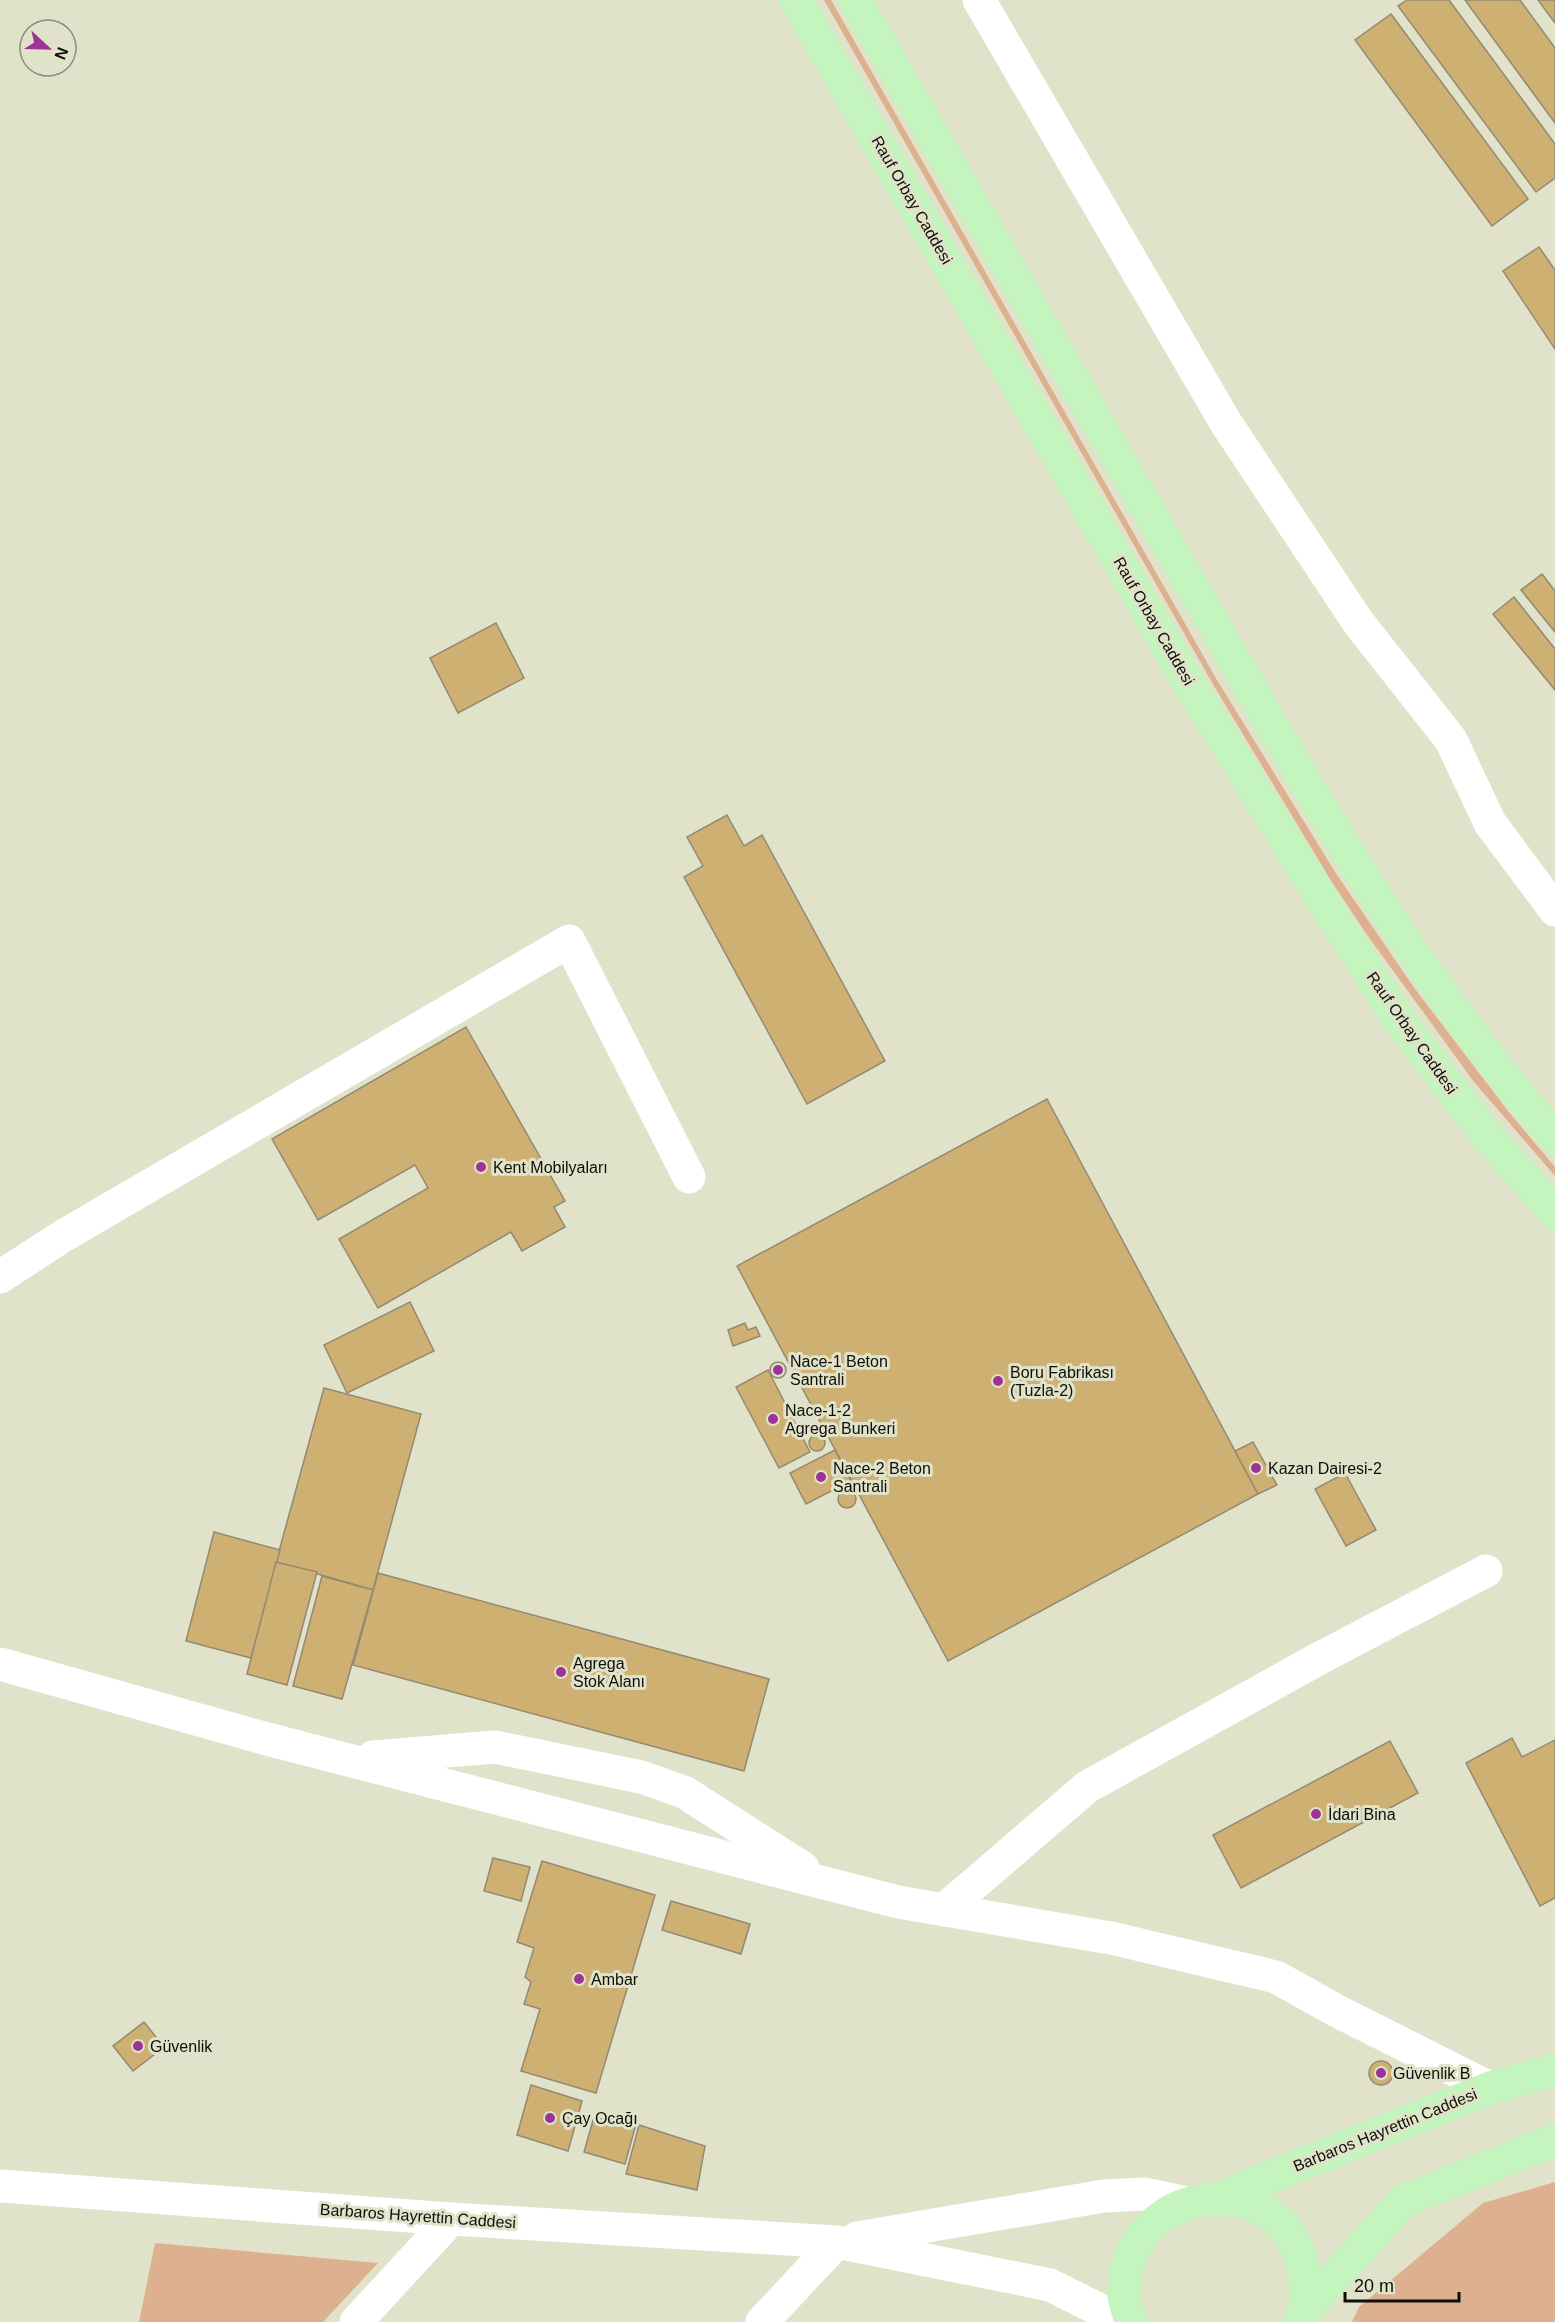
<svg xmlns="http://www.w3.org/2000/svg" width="1555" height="2322" viewBox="0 0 1555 2322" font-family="Arial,sans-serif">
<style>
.green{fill:#ddb090}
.building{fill:#ceb072;stroke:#948973;stroke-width:1.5}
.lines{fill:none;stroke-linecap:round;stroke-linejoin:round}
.minor{stroke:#fff;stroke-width:33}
.major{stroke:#c5f5bf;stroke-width:33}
.poi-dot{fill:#9d3394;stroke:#e0e3ca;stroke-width:2}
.labels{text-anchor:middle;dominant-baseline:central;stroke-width:6;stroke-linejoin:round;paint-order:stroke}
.street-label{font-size:16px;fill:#0e0f07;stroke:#e0e3ca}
.poi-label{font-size:16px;fill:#0e0f07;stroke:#e0e3ca;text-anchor:start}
</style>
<rect width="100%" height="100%" fill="#e0e3ca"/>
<g class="green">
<path d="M824,0H831L1217,680L1335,872L1415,989L1508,1111L1555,1167V1176L1474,1082L1365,932L1330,879L1214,686Z"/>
<path d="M1555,2182V2322H1352L1359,2307L1483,2203Z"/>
<path d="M155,2243L378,2263L323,2322H139Z"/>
</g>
<g class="building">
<path d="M1407,0H1449L1555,144V178L1536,192L1398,6Z"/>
<path d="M1465,0H1520L1555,48V123Z"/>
<path d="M1538,0H1555V23Z"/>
<path d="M1391,14L1528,199L1492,226L1355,40Z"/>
<path d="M1539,247L1555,270V349L1503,271Z"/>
<path d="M1542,574L1555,591V632L1521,590Z"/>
<path d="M1514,597L1555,649V690L1493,614Z"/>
<path d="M496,623L524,678L458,713L430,658Z"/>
<path d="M727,815L744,846L762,835L885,1061L807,1104L684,877L703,866L687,837Z"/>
<path d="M466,1027L565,1201L554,1207L565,1227L522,1251L511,1232L378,1308L339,1239L428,1188L415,1165L318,1220L272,1139Z"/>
<path d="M1047,1099L1258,1494L948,1661L737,1266Z"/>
<path d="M410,1302L434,1351L347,1393L324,1345Z"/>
<path d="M745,1323L748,1330L756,1327L760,1336L733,1346L728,1330Z"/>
<circle cx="778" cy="1370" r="8"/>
<path d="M768,1370L810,1452L779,1468L736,1387Z"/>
<path d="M324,1388L421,1414L373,1590L276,1562Z"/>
<circle cx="817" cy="1443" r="8"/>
<path d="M1253,1442L1277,1485L1258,1494L1235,1451Z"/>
<path d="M835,1450L851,1481L806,1504L790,1473Z"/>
<path d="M1345,1473L1376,1530L1346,1546L1315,1489Z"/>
<circle cx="847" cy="1499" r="9"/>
<path d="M214,1532L280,1550L251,1658L186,1641Z"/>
<path d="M276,1562L317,1572L287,1685L247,1674Z"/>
<path d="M378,1573L769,1679L744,1771L353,1665Z"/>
<path d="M322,1576L373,1590L342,1699L293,1686Z"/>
<path d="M1512,1738L1522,1757L1555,1740V1898L1540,1906L1466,1763Z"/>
<path d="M1390,1741L1418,1793L1241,1888L1213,1835Z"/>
<path d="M493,1858L530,1867L521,1901L484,1891Z"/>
<path d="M542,1861L655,1895L596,2093L521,2071L540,2009L524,2004L531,1982L525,1977L534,1948L517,1942Z"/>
<path d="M671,1901L750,1924L741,1954L662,1930Z"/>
<path d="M144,2022L164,2047L133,2071L113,2046Z"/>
<circle cx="1381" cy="2073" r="12"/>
<path d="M531,2085L582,2101L568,2151L517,2135Z"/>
<path d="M594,2117L635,2128L625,2164L584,2152Z"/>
<path d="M639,2125L705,2146L697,2190L626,2174Z"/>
</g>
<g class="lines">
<g class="minor">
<path d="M979,0L1226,423L1358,622L1451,740L1490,823L1555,910"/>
<path d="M0,1277L63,1236L569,941L689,1177"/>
<path d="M0,1664L267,1739L898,1902L1111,1938L1276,1977L1337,2011L1490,2088"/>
<path d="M373,1757L495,1747L641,1777L684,1792L803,1868"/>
<path d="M944,1910L1087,1787L1320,1658L1486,1571"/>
<path d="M0,2186L451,2219L837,2242L1050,2285L1124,2322"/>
<path d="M857,2238L1104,2196L1144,2194L1186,2203"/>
<path d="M356,2322L451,2219"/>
<path d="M762,2322L837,2242"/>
</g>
<g class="major">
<path d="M796,0L1183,673L1315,888L1399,1020L1484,1132L1555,1213"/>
<path d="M855,0C968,196 1081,392 1193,588C1301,776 1411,974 1555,1137"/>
<path d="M1218,2198L1490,2088L1555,2070"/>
<path d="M1304,2312L1403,2201L1555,2140"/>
<path d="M1131,2322C1129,2314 1125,2304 1124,2295C1121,2185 1282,2161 1303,2268C1307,2287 1307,2305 1300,2322"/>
</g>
</g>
<g class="poi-dot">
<circle cx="481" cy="1167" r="6"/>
<circle cx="778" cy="1370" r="6"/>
<circle cx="998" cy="1381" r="6"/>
<circle cx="773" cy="1419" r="6"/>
<circle cx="1256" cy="1468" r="6"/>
<circle cx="821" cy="1477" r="6"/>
<circle cx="561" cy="1672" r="6"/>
<circle cx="1316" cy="1814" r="6"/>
<circle cx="579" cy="1979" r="6"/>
<circle cx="138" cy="2046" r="6"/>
<circle cx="1381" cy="2073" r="6"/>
<circle cx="550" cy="2118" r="6"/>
</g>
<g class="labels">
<g class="street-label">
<text transform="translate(912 200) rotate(60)">Rauf Orbay Caddesi</text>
<text transform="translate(1154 621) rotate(60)">Rauf Orbay Caddesi</text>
<text transform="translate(1412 1033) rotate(55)">Rauf Orbay Caddesi</text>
<text transform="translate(1385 2130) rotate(-22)">Barbaros Hayrettin Caddesi</text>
<text transform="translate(418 2216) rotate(4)">Barbaros Hayrettin Caddesi</text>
</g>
<g class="poi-label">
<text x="493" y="1167">Kent Mobilyaları</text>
<text x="790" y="1361">Nace-1 Beton<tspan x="790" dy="18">Santrali</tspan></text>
<text x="1010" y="1372">Boru Fabrikası<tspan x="1010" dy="18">(Tuzla-2)</tspan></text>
<text x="785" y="1410">Nace-1-2<tspan x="785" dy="18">Agrega Bunkeri</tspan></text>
<text x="833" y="1468">Nace-2 Beton<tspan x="833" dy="18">Santrali</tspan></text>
<text x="1268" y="1468">Kazan Dairesi-2</text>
<text x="573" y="1663">Agrega<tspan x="573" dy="18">Stok Alanı</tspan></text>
<text x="1328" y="1814">İdari Bina</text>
<text x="591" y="1979">Ambar</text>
<text x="150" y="2046">Güvenlik</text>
<text x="1393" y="2073">Güvenlik B</text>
<text x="562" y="2118">Çay Ocağı</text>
</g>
</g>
<g transform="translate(48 48) rotate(112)"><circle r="28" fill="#e0e3ca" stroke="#8c8e7c" stroke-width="1.5"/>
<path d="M0-4.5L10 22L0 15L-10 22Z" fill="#9d3394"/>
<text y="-9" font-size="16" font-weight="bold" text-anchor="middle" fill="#0e0f07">N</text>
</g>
<path d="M1345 2292v9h114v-9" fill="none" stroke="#0e0f07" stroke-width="3"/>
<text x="1354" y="2292" font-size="18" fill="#0e0f07" stroke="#e0e3ca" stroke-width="4.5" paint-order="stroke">20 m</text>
</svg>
